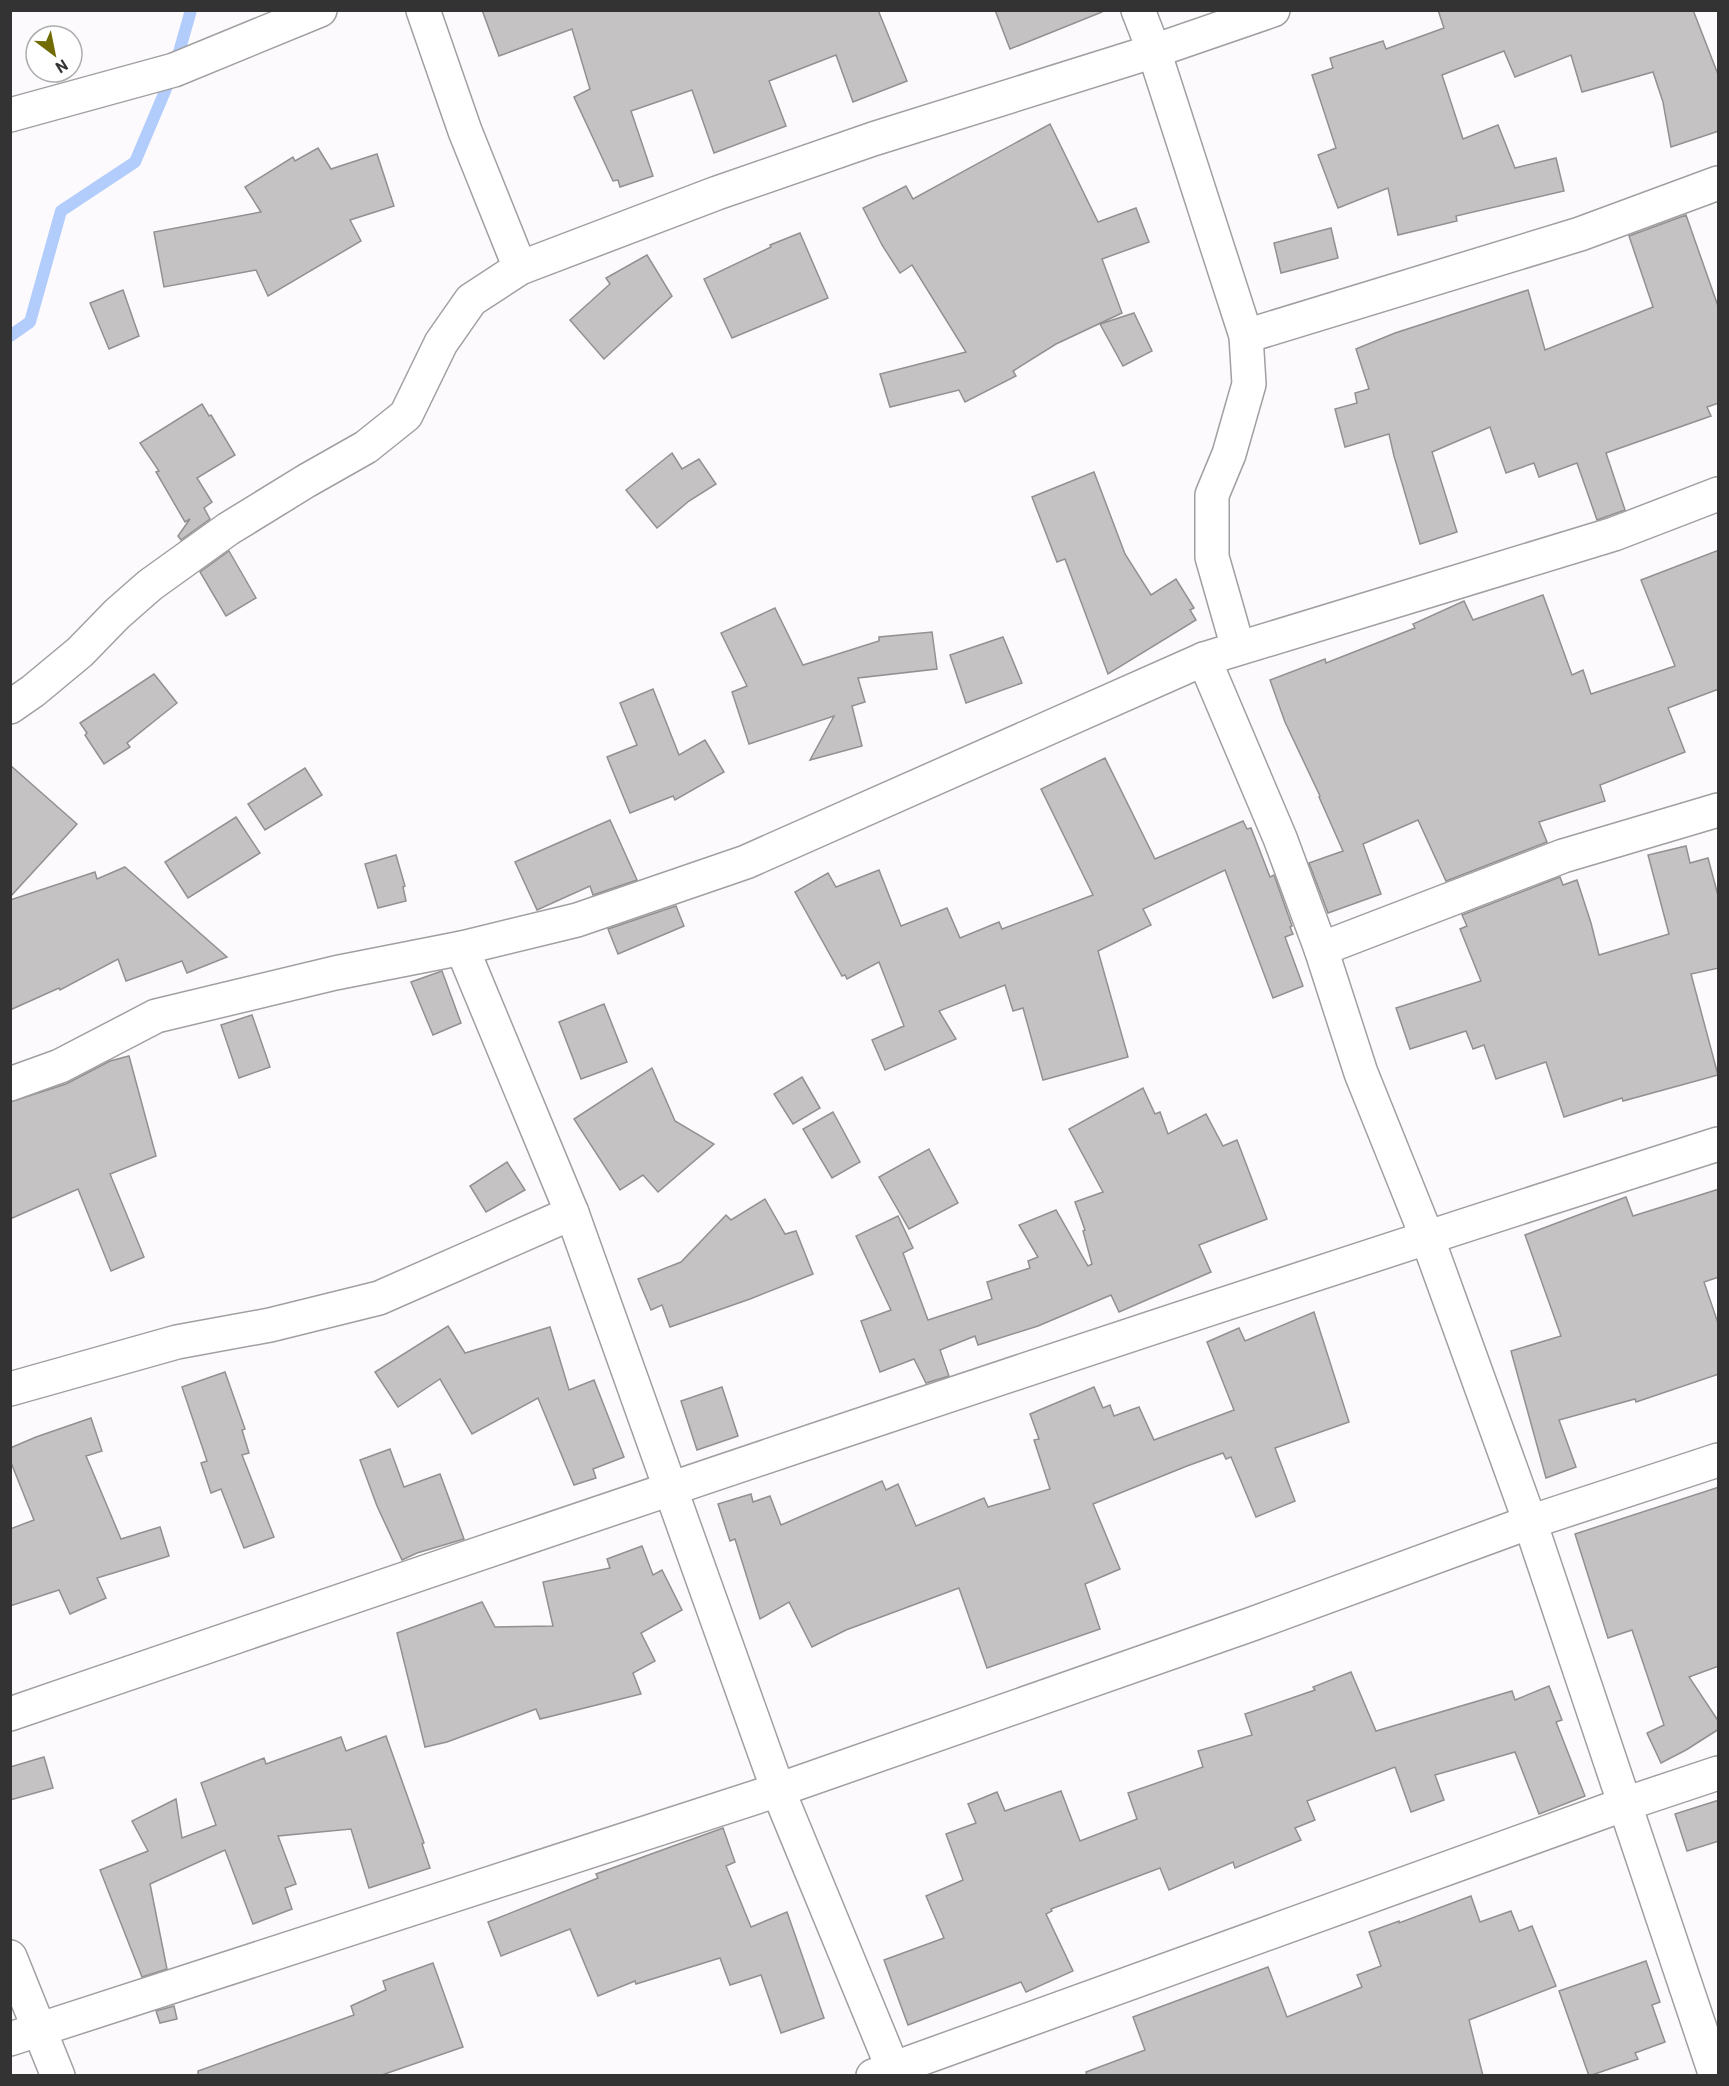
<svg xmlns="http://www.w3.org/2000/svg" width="1729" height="2086" viewBox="0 0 1729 2086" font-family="Barlow,sans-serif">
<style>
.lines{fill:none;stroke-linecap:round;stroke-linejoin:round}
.stream{stroke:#b2ccfc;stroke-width:12}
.building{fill:#c5c2c3;stroke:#939091;stroke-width:1.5}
.minor-casing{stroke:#a19fa2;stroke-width:36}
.minor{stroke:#fff;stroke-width:33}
</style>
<rect width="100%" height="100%" fill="#fcfafd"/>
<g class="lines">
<path class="stream" d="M10,336L30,322L61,211L135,162L174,70L191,10"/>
</g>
<g class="building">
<path d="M482,10H878L907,81L853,102L836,55L769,81L786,126L714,153L692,90L631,111L653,176L620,187L618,180L613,181L574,97L590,89L572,29L499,56Z"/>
<path d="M995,10H1102V12L1010,49Z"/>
<path d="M1438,10H1693L1719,77V131L1671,147L1663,102L1653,72L1582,92L1571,55L1515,77L1504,51L1442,75L1463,139L1498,125L1515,168L1556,158L1564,191L1456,216L1457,221L1398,235L1388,188L1338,208L1318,155L1336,148L1312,75L1333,68L1330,58L1383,41L1386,49L1444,28Z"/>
<path d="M1050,124L1098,222L1136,208L1149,242L1102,259L1122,313L1056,344L1013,371L1016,376L965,402L959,390L890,407L880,374L966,352L912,265L900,273L882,245L863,208L906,186L913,199Z"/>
<path d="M318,148L331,169L377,154L394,206L350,220L361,241L268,296L256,270L164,287L154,232L261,212L245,187L293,157L295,161Z"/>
<path d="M1686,215L1719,309V403L1707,407L1711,416L1606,453L1625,510L1597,520L1577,463L1539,477L1534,463L1506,473L1490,427L1432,452L1457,532L1420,544L1394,456L1389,434L1345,447L1335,409L1357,403L1355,393L1369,389L1356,349L1395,333L1528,290L1545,350L1653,307L1629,236Z"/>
<path d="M1331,228L1338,258L1281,273L1274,243Z"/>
<path d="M800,233L828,298L732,338L704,279L771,247L770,245Z"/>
<path d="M647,255L672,296L604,359L570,320L610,284L606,278Z"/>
<path d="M123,290L139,336L109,349L90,303Z"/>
<path d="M1134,313L1152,351L1123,366L1100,324Z"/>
<path d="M202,404L209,416L211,415L235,455L197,478L212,502L204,508L210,519L181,540L178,536L190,519L185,522L156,472L159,471L140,443Z"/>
<path d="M672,453L682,469L699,459L716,484L689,501L657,528L626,490Z"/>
<path d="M1094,472L1125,554L1151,595L1176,579L1194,608L1190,610L1196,620L1108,674L1065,559L1057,562L1032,497Z"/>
<path d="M1719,550V689L1668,708L1685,752L1600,785L1605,801L1539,822L1547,842L1446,881L1418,820L1363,844L1381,894L1328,913L1309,863L1343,851L1319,797L1320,796L1285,722L1270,680L1325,659L1326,663L1415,628L1413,624L1464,601L1473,620L1543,595L1572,675L1583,670L1591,694L1675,666L1641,580Z"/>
<path d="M229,551L256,598L226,616L200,572Z"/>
<path d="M775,608L803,665L879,641V637L932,632L937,669L858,678L865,702L852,706L862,746L810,760L834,716L749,744L732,692L747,686L721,633Z"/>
<path d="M1003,637L1022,683L966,703L950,655Z"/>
<path d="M154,674L177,703L127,743L130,747L104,764L85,735L87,733L80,723Z"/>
<path d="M653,689L679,755L705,740L724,772L675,800L673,796L630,813L607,757L637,745L620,703Z"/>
<path d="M1105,758L1155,859L1243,821L1247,829L1251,828L1270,877L1274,875L1292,926L1290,927L1293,934L1285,937L1303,986L1273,998L1225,870L1143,909L1151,925L1098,951L1128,1057L1043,1080L1023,1008L1013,1011L1005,985L939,1011L956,1039L885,1070L872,1040L904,1026L879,962L847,979L845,975L842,976L795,892L828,873L836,887L879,870L901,926L947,908L960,938L999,922L1002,929L1093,895L1041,789Z"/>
<path d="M10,765L77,824L10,897Z"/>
<path d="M305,768L322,795L265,830L248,804Z"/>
<path d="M236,817L260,853L188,898L165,862Z"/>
<path d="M610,820L637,880L593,895L590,886L537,910L515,862Z"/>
<path d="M1686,846L1690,863L1708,858L1719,899V968L1691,974L1718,1075L1623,1101L1622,1098L1564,1117L1546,1062L1496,1079L1484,1045L1473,1049L1466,1031L1410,1049L1396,1008L1481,981L1460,929L1467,926L1462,915L1560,877L1563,885L1577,880L1591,923L1599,955L1669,934L1648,855Z"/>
<path d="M396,855L405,886L403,887L406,901L378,908L365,864Z"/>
<path d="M125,867L227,957L187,973L182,961L126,981L118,959L60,990L59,988L10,1010V900L95,872L97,879Z"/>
<path d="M676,906L684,926L618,954L608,929Z"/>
<path d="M442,971L461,1023L433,1035L411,982Z"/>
<path d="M604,1004L627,1062L581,1079L559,1022Z"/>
<path d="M252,1015L270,1067L239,1078L221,1025Z"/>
<path d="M129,1056L156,1156L110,1174L144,1257L111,1271L78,1189L10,1219V1102L66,1084L110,1061Z"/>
<path d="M652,1068L675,1121L714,1144L658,1192L643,1175L620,1190L574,1119Z"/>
<path d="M802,1077L820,1108L793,1124L774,1094Z"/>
<path d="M1143,1088L1155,1114L1160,1112L1168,1134L1206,1114L1223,1146L1237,1140L1267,1219L1199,1245L1211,1272L1119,1312L1111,1295L1038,1326L978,1345L975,1336L940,1350L949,1376L926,1383L914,1359L880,1372L861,1321L891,1310L856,1236L898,1216L913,1248L903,1253L928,1320L992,1299L987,1282L1030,1268L1028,1261L1038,1257L1019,1225L1056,1210L1088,1266L1092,1264L1083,1231L1085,1230L1075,1202L1103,1192L1069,1129Z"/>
<path d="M833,1112L860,1162L832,1178L803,1129Z"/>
<path d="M929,1149L958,1203L909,1229L879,1177Z"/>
<path d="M507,1162L525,1190L486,1212L470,1186Z"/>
<path d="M1719,1189V1277L1704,1282L1719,1326V1374L1636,1402L1635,1399L1559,1420L1576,1467L1546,1478L1511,1351L1561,1336L1525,1235L1626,1197L1633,1216Z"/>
<path d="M765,1199L785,1234L796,1231L813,1274L750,1299L670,1327L662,1305L651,1310L638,1279L681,1262L726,1215L731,1220Z"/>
<path d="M1314,1312L1349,1422L1275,1448L1295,1501L1256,1517L1231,1457L1226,1459L1223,1453L1187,1466L1093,1504L1120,1569L1085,1584L1100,1629L987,1668L959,1588L846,1630L812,1647L789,1602L760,1619L735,1539L730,1541L718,1504L751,1494L753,1502L770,1496L781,1525L882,1481L886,1490L898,1484L916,1526L984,1498L988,1507L1050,1489L1034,1440L1039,1439L1030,1414L1094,1387L1103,1408L1110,1405L1114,1416L1139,1407L1154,1440L1234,1410L1207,1342L1239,1328L1245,1341Z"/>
<path d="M448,1326L465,1353L550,1327L569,1390L594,1380L624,1457L593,1469L596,1478L574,1485L538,1398L472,1434L440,1379L398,1407L375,1372Z"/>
<path d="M225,1372L245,1429L242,1430L249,1453L242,1455L274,1537L244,1548L221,1489L211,1493L201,1463L207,1461L182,1387Z"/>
<path d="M722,1387L738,1436L697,1450L681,1401Z"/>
<path d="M91,1418L102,1451L86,1456L121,1539L160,1527L169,1556L97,1578L106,1598L70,1614L59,1590L10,1606V1529L34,1520L10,1460V1448L36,1437Z"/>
<path d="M390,1449L404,1487L440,1474L464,1539L417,1553L402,1560L377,1506L360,1460Z"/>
<path d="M1719,1487V1666L1689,1677L1719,1722V1729L1686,1750L1661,1763L1647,1733L1664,1725L1632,1630L1608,1638L1575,1534Z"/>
<path d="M642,1546L653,1575L662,1570L682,1610L641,1633L655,1661L633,1673L641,1694L540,1719L536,1709L447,1742L425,1747L397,1633L482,1602L495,1627L553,1626L543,1582L610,1568L607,1559Z"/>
<path d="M1351,1672L1376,1731L1512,1691L1515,1700L1549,1686L1562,1720L1556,1722L1585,1796L1539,1814L1515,1752L1435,1775L1444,1800L1411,1812L1395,1767L1307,1801L1315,1820L1295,1828L1301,1840L1235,1868L1233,1862L1169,1890L1160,1868L1051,1909L1052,1911L1046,1914L1073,1971L1026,1992L1021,1982L908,2025L884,1960L944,1938L926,1896L963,1880L946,1834L976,1823L968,1804L997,1792L1005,1811L1061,1791L1080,1841L1137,1819L1128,1793L1203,1767L1198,1751L1252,1735L1245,1714L1315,1690L1313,1687Z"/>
<path d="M386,1736L424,1843L422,1844L430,1868L369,1888L351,1829L278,1836L296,1884L285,1888L292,1909L253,1924L225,1850L150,1884L167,1969L142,1977L100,1870L148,1851L132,1821L176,1799L182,1838L216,1825L201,1783L264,1758L266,1764L341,1737L346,1751Z"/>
<path d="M44,1757L53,1788L10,1800V1767Z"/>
<path d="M1719,1800V1841L1687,1851L1675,1814Z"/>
<path d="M723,1828L735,1862L726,1866L751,1927L787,1912L824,2018L781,2033L761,1975L730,1985L720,1958L636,1984L635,1981L598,1996L570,1929L501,1956L488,1922L598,1878L596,1874Z"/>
<path d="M1471,1896L1480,1922L1511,1911L1519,1931L1532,1926L1556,1986L1469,2020L1483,2076H1087L1086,2072L1145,2050L1133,2017L1268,1967L1287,2017L1362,1987L1357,1975L1381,1966L1369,1932L1399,1921V1923Z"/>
<path d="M1646,1961L1660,2002L1652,2005L1665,2042L1635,2053L1638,2059L1589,2076L1559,1991Z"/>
<path d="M433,1963L463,2047L379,2076H198V2071L354,2015L351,2006L386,1990L383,1981Z"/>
<path d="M174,2006L177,2019L160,2023L156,2011Z"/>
</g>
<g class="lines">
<g class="minor-casing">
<g id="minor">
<path d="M423,10L465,131L520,268"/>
<path d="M1138,10L1154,51L1246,336L1249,384L1229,454L1212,495V557L1238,648"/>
<path d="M10,115L174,70L320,10"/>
<path d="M1246,336L1580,234L1718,183"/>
<path d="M1204,659L1280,838L1321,949L1361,1073L1427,1237L1530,1522L1716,2076"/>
<path d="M10,707L33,691L80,652L117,614L150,585L228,529L306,481L366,447L406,415L441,343L471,300L520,268L717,193L873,139L1154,51L1273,10"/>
<path d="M462,948L572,1213L778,1790L896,2076"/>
<path d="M1321,949L1563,856L1718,810"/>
<path d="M10,1084L60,1066L156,1016L335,973L462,948L577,920L746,862L1204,659L1614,534L1718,494"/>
<path d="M10,1389L177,1342L270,1325L379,1298L572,1213"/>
<path d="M10,1714C578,1519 1147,1326 1718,1144"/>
<path d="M10,1957L58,2076"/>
<path d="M10,2039L778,1790L1252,1624L1530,1522L1718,1460"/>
<path d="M873,2076L1625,1804L1718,1773"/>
</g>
</g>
<use href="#minor" class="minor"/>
</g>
<rect width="1729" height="2086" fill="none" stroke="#343334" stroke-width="24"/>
<g transform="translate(54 54) rotate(148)"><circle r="28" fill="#ffffff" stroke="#aeadae" stroke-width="1.5"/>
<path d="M0-4.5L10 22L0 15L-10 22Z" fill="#706b05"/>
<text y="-9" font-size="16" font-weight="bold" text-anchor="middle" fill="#343334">N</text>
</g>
</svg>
